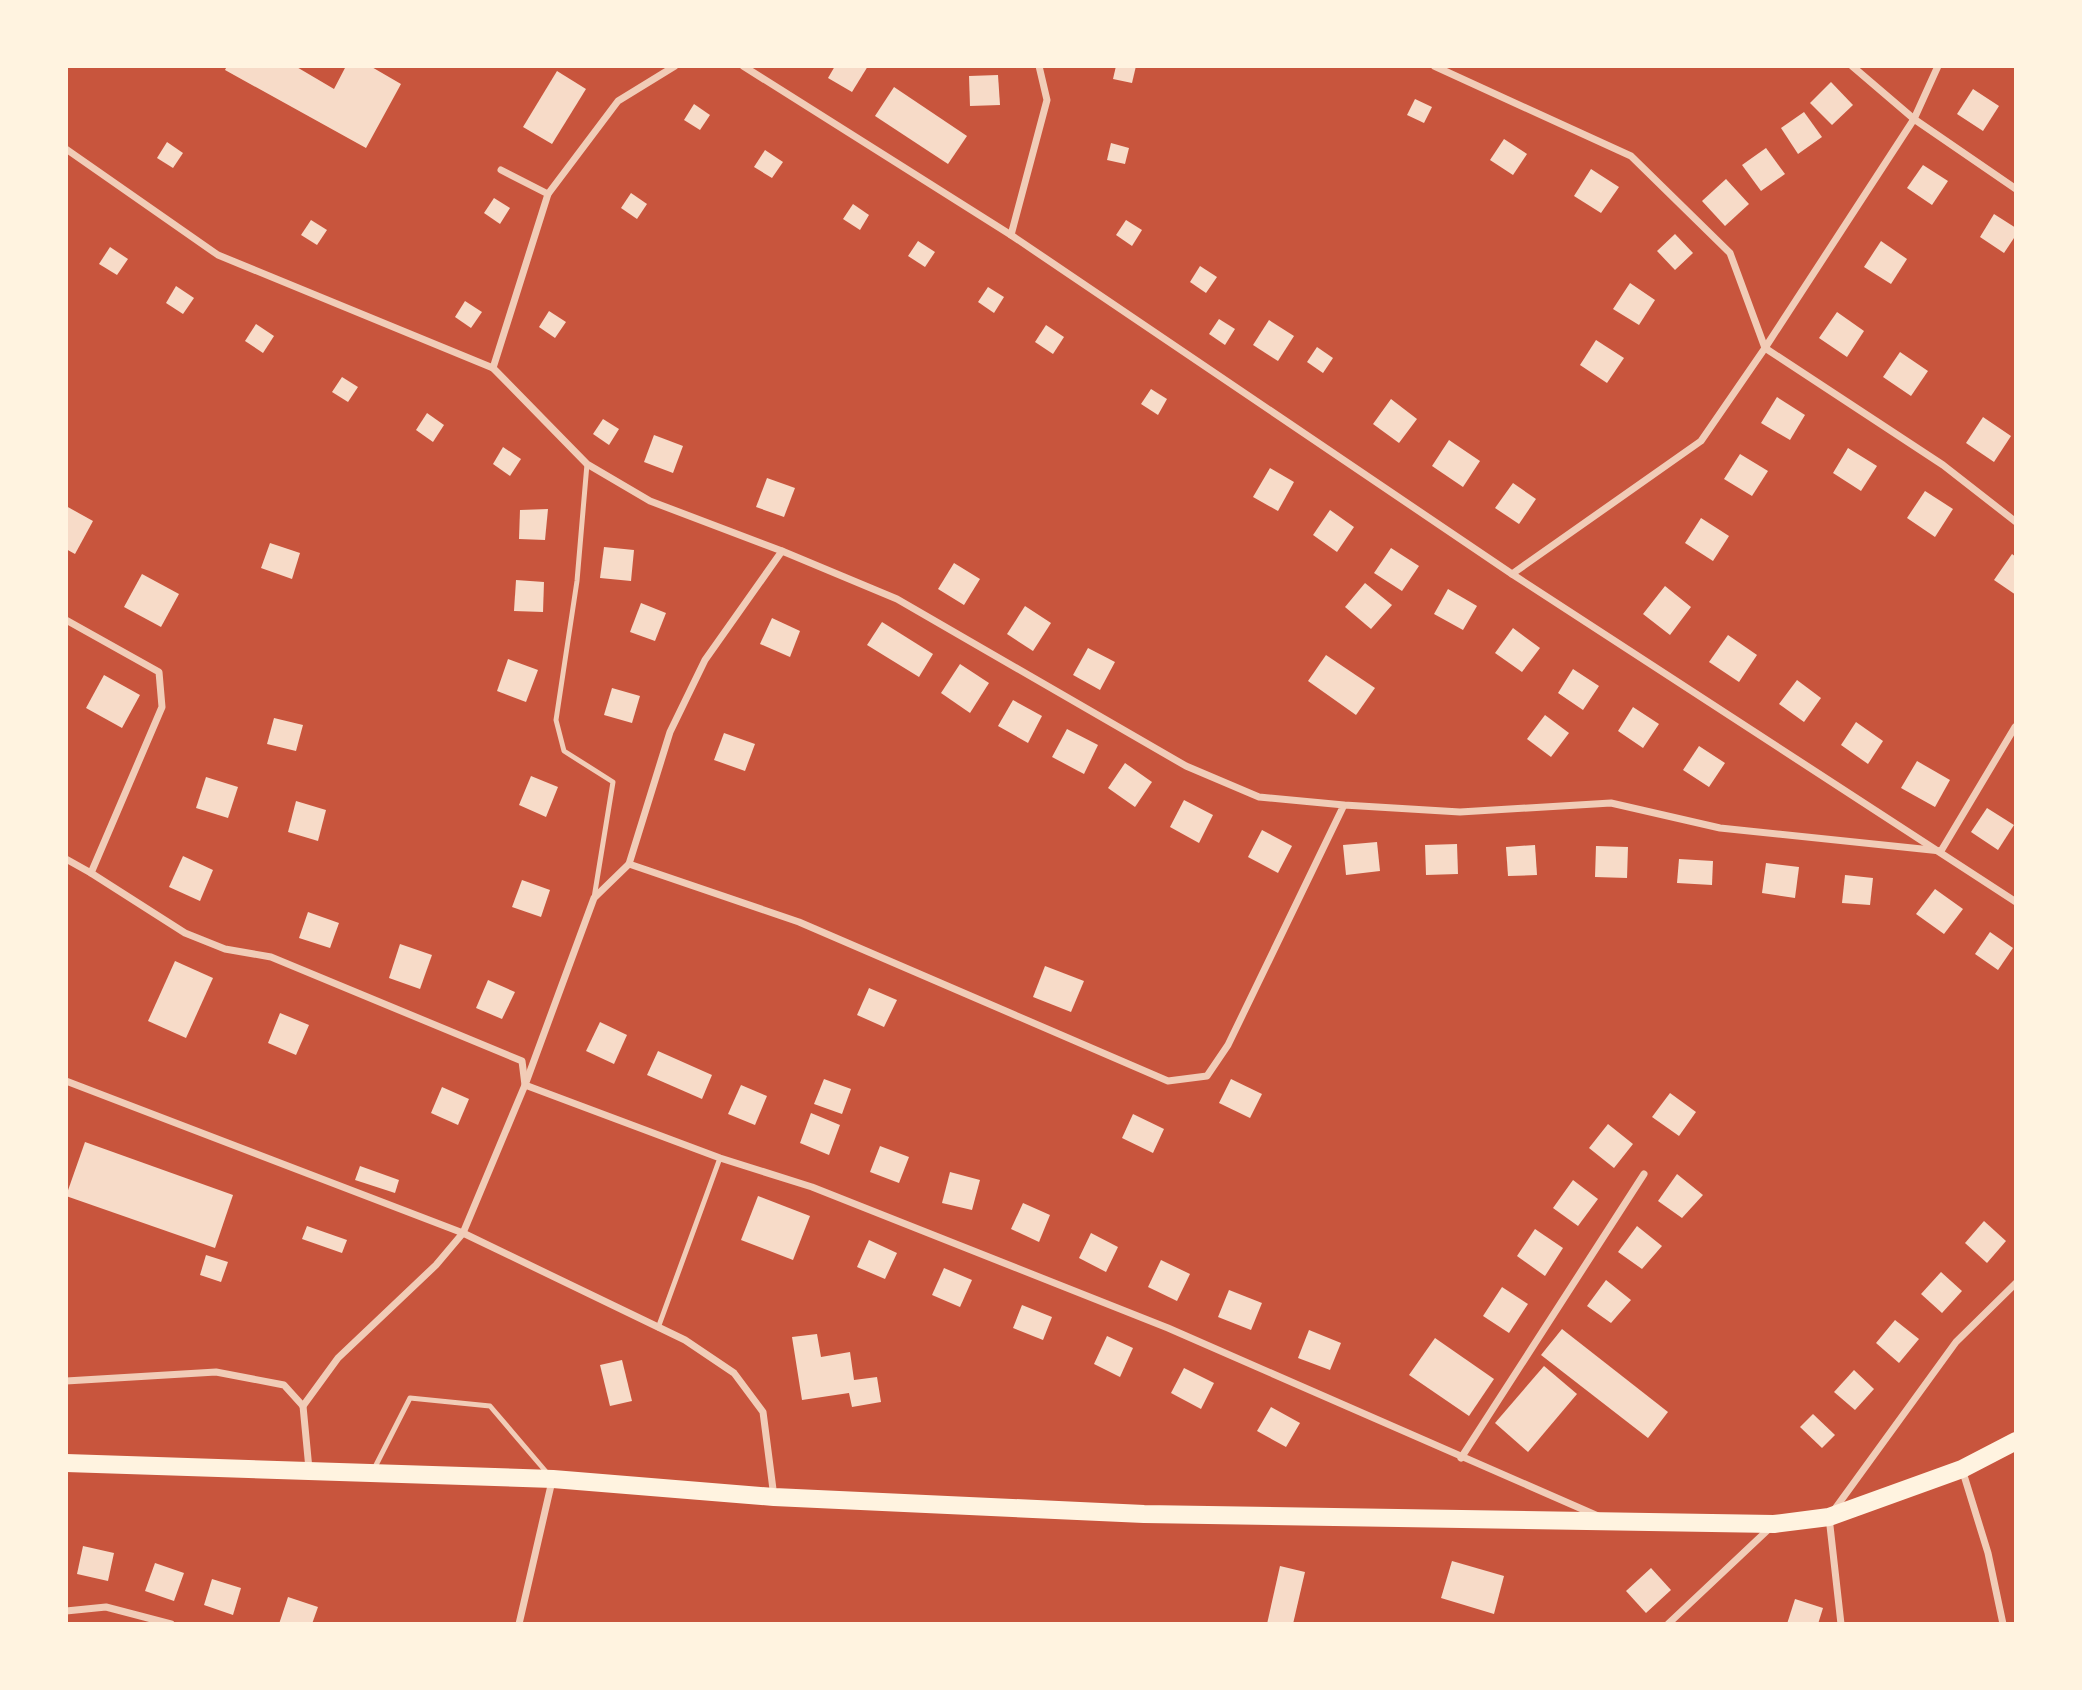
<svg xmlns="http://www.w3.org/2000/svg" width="2082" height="1690" viewBox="0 0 2082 1690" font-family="Overpass,sans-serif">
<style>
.building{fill:#f7dbc8}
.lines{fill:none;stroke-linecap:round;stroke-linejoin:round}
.service{stroke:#f1ccb7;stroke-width:5}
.minor{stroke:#f1ccb7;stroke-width:7}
.primary{stroke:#fff3e0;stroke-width:18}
</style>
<rect width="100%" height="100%" fill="#c8553d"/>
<g class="building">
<path d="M227,66H295L334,89L346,66H370L401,84L366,148L225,70Z"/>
<path d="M835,66H868L852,92L828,78Z"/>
<path d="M1116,66H1136L1132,83L1113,79Z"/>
<path d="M557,71L586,89L552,144L523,127Z"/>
<path d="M998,75L1000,105L970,106L969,76Z"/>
<path d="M1831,82L1853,105L1832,125L1810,103Z"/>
<path d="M894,87L967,136L948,164L875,116Z"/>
<path d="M1973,89L1999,106L1983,131L1957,114Z"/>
<path d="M1415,99L1432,107L1424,123L1407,115Z"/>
<path d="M694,104L710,115L700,130L684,120Z"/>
<path d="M1804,112L1822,137L1798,154L1781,128Z"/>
<path d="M1504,139L1527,154L1513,175L1490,160Z"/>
<path d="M167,142L183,153L173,168L157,158Z"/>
<path d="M1111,143L1129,148L1125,164L1107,160Z"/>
<path d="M1766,148L1785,174L1761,191L1742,165Z"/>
<path d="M765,150L783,162L772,178L754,167Z"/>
<path d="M1923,165L1948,181L1932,205L1907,188Z"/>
<path d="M1591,169L1619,187L1601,213L1574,196Z"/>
<path d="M1726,179L1749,204L1725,226L1702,201Z"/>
<path d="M631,193L647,204L637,219L621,208Z"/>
<path d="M494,198L510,208L500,224L484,213Z"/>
<path d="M853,204L869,215L860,230L843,219Z"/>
<path d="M1994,214L2016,228V235L2004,253L1980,237Z"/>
<path d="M311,220L327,230L317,245L301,235Z"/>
<path d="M1126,220L1142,230L1132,246L1116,235Z"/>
<path d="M1675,234L1693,253L1675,270L1657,251Z"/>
<path d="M918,241L935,252L925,267L908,256Z"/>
<path d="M1881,241L1907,259L1891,284L1864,267Z"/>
<path d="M110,247L128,259L117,275L99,264Z"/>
<path d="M1200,266L1217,277L1206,293L1190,282Z"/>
<path d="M1630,283L1655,300L1639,325L1613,309Z"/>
<path d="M176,286L194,298L183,314L166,303Z"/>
<path d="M988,287L1004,297L994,313L978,302Z"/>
<path d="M465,301L482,312L471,328L455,317Z"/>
<path d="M549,311L566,322L555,338L539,327Z"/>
<path d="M1837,312L1864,331L1847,357L1819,338Z"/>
<path d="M1219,319L1235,329L1225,345L1209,334Z"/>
<path d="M1269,320L1294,336L1278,361L1253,345Z"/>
<path d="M256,324L274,336L263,353L245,341Z"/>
<path d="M1046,325L1064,337L1053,354L1035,342Z"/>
<path d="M1596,340L1624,358L1607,383L1580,365Z"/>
<path d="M1317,347L1333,358L1323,373L1307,362Z"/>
<path d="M1900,352L1928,371L1911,396L1883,377Z"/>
<path d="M342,377L358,387L348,402L332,392Z"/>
<path d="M1151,389L1167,399L1158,415L1141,404Z"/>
<path d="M1777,397L1805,415L1790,440L1761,423Z"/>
<path d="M1391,399L1417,419L1399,443L1373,424Z"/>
<path d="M427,413L444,425L433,442L416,430Z"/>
<path d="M1983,417L2011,436L1994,462L1966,443Z"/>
<path d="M603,419L619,429L609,445L593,434Z"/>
<path d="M654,435L683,446L673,473L644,462Z"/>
<path d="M1449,440L1480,461L1463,487L1432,466Z"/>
<path d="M503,447L521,459L510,476L493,464Z"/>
<path d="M1848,448L1877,466L1861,491L1833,473Z"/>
<path d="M1740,454L1768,471L1752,496L1724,479Z"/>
<path d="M1270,468L1294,482L1278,511L1253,497Z"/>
<path d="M767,478L795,488L784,517L756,507Z"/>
<path d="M1513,483L1536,499L1519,524L1495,508Z"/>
<path d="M1925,491L1953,509L1935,537L1907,518Z"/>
<path d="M66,506L93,521L75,554L66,549Z"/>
<path d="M548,509L545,540L519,539L520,510Z"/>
<path d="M1330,510L1354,527L1337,552L1313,535Z"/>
<path d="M1701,518L1729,536L1713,561L1685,543Z"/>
<path d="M270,543L300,553L292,579L261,568Z"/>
<path d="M604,547L634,550L631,581L600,578Z"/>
<path d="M1391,548L1419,566L1402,591L1374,573Z"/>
<path d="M2012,554L2016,557V595L1994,580Z"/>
<path d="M954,563L980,579L964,605L938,589Z"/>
<path d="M142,574L179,594L161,627L124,607Z"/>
<path d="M516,580L544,582L543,612L514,611Z"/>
<path d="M1365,583L1392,605L1371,629L1345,607Z"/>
<path d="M1665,586L1691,607L1670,635L1643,614Z"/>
<path d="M1448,589L1477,606L1463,630L1434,614Z"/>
<path d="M641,603L666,613L655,641L630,632Z"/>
<path d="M1025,606L1051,623L1033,651L1007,634Z"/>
<path d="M772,618L800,631L790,657L760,644Z"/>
<path d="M882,622L933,654L919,677L867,645Z"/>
<path d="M1513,628L1540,648L1522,672L1495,653Z"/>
<path d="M1728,635L1757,655L1739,682L1709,662Z"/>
<path d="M1088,648L1115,662L1100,690L1073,675Z"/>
<path d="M1326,655L1375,688L1356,715L1308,681Z"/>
<path d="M508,659L538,670L526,702L497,691Z"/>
<path d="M960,664L989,683L970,713L941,693Z"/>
<path d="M1573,669L1599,686L1583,710L1558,693Z"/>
<path d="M104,675L140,695L122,728L86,708Z"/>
<path d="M1797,680L1821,698L1804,722L1779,704Z"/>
<path d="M612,688L640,696L632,723L604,715Z"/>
<path d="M1013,700L1042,716L1028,743L998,726Z"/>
<path d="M1633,707L1659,724L1643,748L1618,731Z"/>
<path d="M1545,715L1569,733L1551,757L1527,739Z"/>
<path d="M274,718L303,725L296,751L267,744Z"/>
<path d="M1856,722L1883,741L1868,764L1841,745Z"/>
<path d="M1067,729L1098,745L1084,774L1052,757Z"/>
<path d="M724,733L755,744L745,771L714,760Z"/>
<path d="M1699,746L1725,763L1709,787L1683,770Z"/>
<path d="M1917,761L1950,780L1935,807L1901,788Z"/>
<path d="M1125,763L1152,782L1135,807L1108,788Z"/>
<path d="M531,776L558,787L546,817L519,805Z"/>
<path d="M206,777L238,787L228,818L196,808Z"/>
<path d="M1184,800L1213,815L1199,843L1170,827Z"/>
<path d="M296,801L326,810L318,841L288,832Z"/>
<path d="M1987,808L2014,825L1998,850L1971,832Z"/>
<path d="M1262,830L1292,846L1278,873L1248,857Z"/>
<path d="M1377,842L1380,871L1346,875L1343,845Z"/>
<path d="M1457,844L1458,874L1426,875L1425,845Z"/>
<path d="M1535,845L1537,875L1508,876L1506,847Z"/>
<path d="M1596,846L1628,847L1627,878L1595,877Z"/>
<path d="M183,856L213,870L200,901L169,887Z"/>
<path d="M1679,859L1713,861L1712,885L1677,883Z"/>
<path d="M1766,863L1799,867L1795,898L1762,893Z"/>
<path d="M1845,875L1873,878L1870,905L1842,903Z"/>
<path d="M522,880L550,890L541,917L512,907Z"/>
<path d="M1935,889L1963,909L1944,934L1916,914Z"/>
<path d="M308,912L339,923L330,948L299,938Z"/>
<path d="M1990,932L2013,948L1998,970L1975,954Z"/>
<path d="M400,944L432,955L420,989L389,978Z"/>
<path d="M175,961L213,978L186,1038L148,1021Z"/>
<path d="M1045,966L1084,981L1071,1012L1033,997Z"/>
<path d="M488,980L515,992L502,1019L476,1008Z"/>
<path d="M869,988L897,1000L884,1027L857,1015Z"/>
<path d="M280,1013L309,1025L296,1055L268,1043Z"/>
<path d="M600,1022L627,1035L614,1064L586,1051Z"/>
<path d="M658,1051L712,1075L702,1099L647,1075Z"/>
<path d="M824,1079L851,1089L842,1114L814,1104Z"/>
<path d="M1231,1079L1262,1094L1250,1118L1219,1103Z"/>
<path d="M741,1085L767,1096L755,1125L728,1114Z"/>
<path d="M442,1087L469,1099L458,1125L431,1113Z"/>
<path d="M1670,1093L1696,1112L1679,1136L1652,1117Z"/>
<path d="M811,1113L840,1125L829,1155L800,1143Z"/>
<path d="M1133,1114L1164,1129L1153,1153L1122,1138Z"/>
<path d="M1608,1124L1633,1144L1614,1168L1589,1148Z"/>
<path d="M85,1142L233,1195L215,1248L66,1196Z"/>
<path d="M880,1146L909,1157L899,1183L870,1172Z"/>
<path d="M360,1166L399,1180L395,1193L355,1180Z"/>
<path d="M950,1172L980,1180L972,1210L942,1203Z"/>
<path d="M1677,1174L1703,1195L1682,1218L1658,1201Z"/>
<path d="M1573,1180L1598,1199L1578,1226L1553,1208Z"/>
<path d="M758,1196L810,1216L793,1260L741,1240Z"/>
<path d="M1023,1203L1050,1215L1039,1242L1011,1229Z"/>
<path d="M1984,1221L2006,1241L1987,1263L1965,1243Z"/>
<path d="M307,1226L347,1240L342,1253L302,1239Z"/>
<path d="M1637,1226L1662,1246L1642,1269L1618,1252Z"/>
<path d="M1535,1229L1563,1248L1545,1276L1517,1256Z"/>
<path d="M1091,1233L1118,1247L1106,1272L1079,1258Z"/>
<path d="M869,1240L897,1253L885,1279L857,1267Z"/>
<path d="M206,1255L228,1262L221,1282L200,1275Z"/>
<path d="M1161,1260L1190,1274L1177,1301L1148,1287Z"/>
<path d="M944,1268L972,1280L960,1307L932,1295Z"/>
<path d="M1941,1272L1962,1291L1942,1313L1921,1294Z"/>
<path d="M1606,1280L1631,1300L1611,1323L1587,1306Z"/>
<path d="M1502,1287L1528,1304L1509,1333L1483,1316Z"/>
<path d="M1229,1290L1262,1303L1251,1330L1218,1317Z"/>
<path d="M1022,1305L1052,1317L1043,1340L1013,1328Z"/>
<path d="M1895,1320L1919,1339L1899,1363L1876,1343Z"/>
<path d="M1562,1329L1668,1412L1648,1438L1541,1355Z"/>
<path d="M1309,1330L1341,1343L1330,1370L1298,1358Z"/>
<path d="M817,1334L821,1357L850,1352L854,1380L877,1377L881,1402L852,1407L849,1393L802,1400L792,1337Z"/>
<path d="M1107,1336L1133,1348L1120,1377L1094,1364Z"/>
<path d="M1435,1338L1494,1379L1469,1416L1409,1375Z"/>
<path d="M622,1360L632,1401L610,1406L600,1365Z"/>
<path d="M1544,1366L1577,1394L1528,1452L1495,1423Z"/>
<path d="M1184,1368L1214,1383L1201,1409L1171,1393Z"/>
<path d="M1854,1370L1874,1389L1855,1410L1834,1392Z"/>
<path d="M1271,1407L1300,1423L1286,1447L1257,1431Z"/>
<path d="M1813,1414L1835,1435L1822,1448L1800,1427Z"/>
<path d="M83,1546L114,1553L108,1581L77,1574Z"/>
<path d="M1452,1561L1504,1576L1494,1614L1441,1598Z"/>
<path d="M155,1563L184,1573L174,1601L145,1591Z"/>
<path d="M1280,1566L1305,1572L1293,1624H1267Z"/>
<path d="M1651,1568L1671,1590L1646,1613L1626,1591Z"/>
<path d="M212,1579L241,1588L233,1615L204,1605Z"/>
<path d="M288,1597L318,1607L312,1624H279Z"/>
<path d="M1795,1599L1823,1608L1818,1624H1787Z"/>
</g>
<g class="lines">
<g class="service">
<path d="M587,464L577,581L556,720L564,751L613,782L594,898"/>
<path d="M658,1328L720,1158"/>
<path d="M374,1469L410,1398L490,1406L548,1474"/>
</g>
<g class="minor">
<path d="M675,66L618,101L548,194L493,368L587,464L650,501L782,551"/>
<path d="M743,66L1011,235L1512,574L2016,902"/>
<path d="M1434,66L1631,156L1730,253L1765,348L1943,465L2016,522"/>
<path d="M1852,66L1914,119L2016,189"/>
<path d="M66,149L218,255L493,368"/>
<path d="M501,170L548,194"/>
<path d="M1011,235L1047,100L1039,66"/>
<path d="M1512,574L1701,441L1765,348L1914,119L1938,66"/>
<path d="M66,620L159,672L162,707L91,873L66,859"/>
<path d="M1344,805L1259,797L1186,766L897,599L782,551L705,660L670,732L629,864L799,922L1168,1081L1207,1076L1228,1045L1344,805L1460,812L1611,803L1720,828L1941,851L2015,727"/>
<path d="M629,864L594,898L525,1085L720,1158L812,1187L1168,1328L1598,1516"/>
<path d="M91,873L185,933L225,949L271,957L522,1061L525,1085L463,1233L436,1265L338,1358L303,1406"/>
<path d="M66,1081L463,1233L685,1340L734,1373L763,1412L774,1497"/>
<path d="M66,1381L216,1372L284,1385L303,1406L309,1469"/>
<path d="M1461,1458L1644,1174"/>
<path d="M1962,1469L1988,1553L2003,1624"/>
<path d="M66,1611L106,1607L171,1624"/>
<path d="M519,1624L552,1481"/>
<path d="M1668,1624L1772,1526"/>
<path d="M1841,1624L1829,1517L1956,1342L2016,1283"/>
</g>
<path class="primary" d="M66,1463L553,1479L774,1497L1144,1514L1774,1524L1829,1517L1962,1469L2016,1441"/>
</g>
<rect width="2082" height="1690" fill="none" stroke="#fff3e0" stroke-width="136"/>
</svg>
